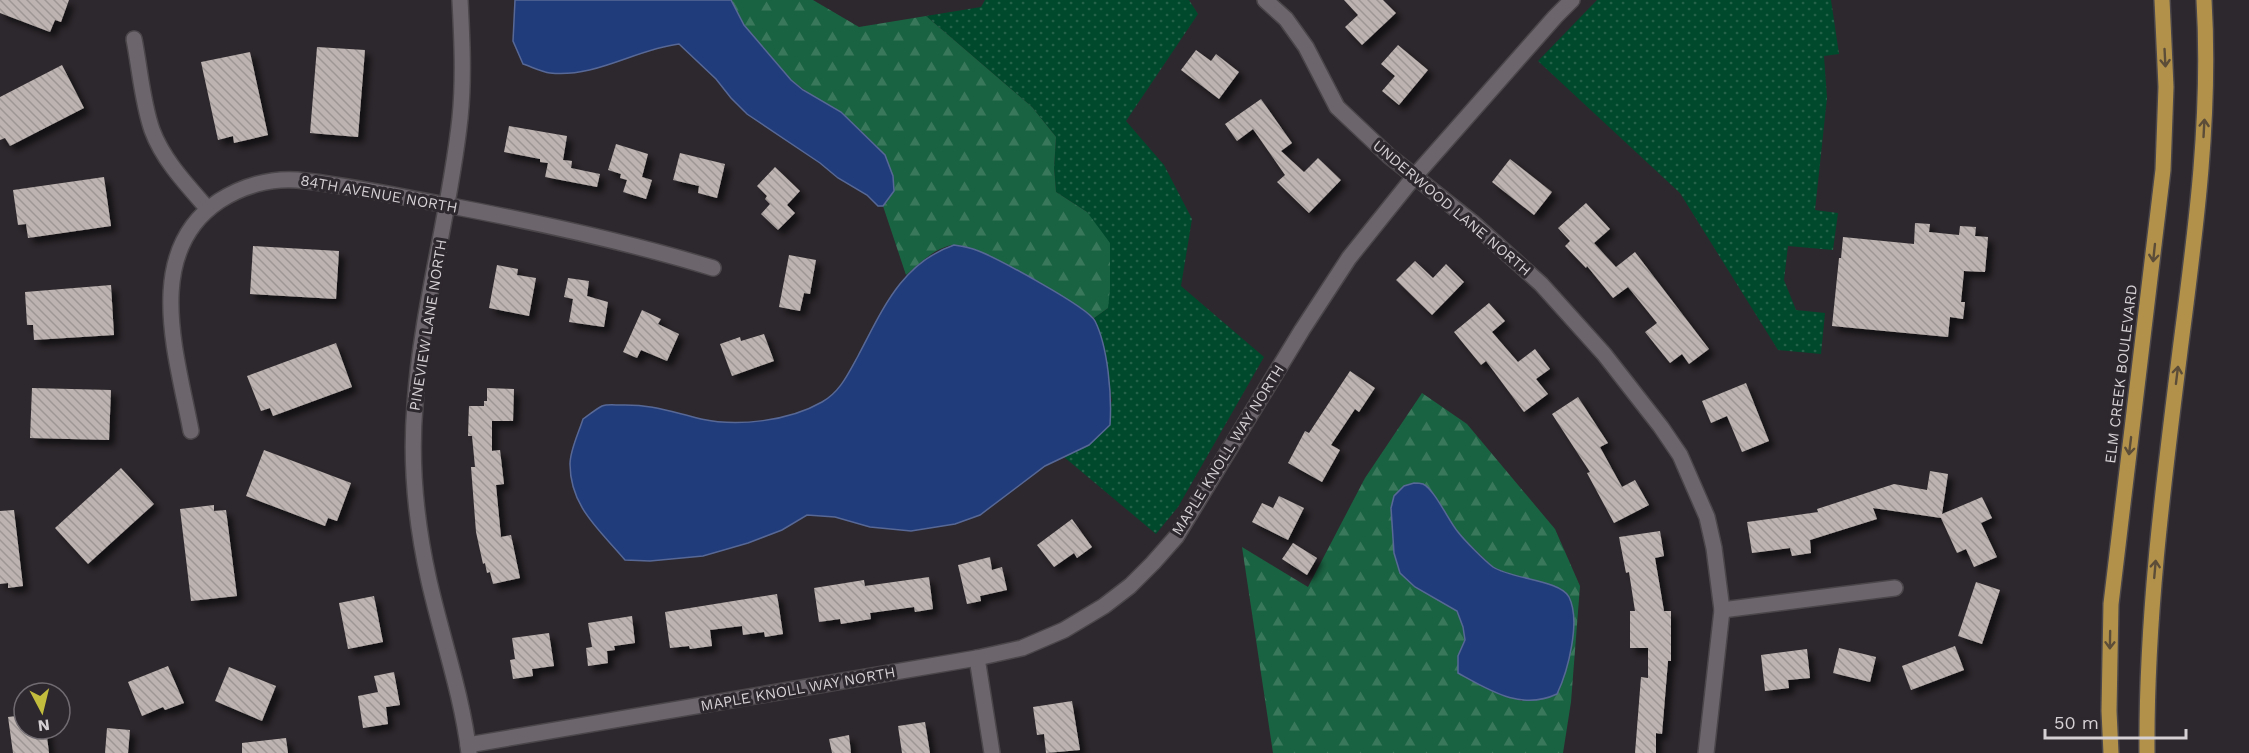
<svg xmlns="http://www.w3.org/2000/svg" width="2249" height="753" viewBox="0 0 2249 753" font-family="'Work Sans',sans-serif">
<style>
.grass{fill:url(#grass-dots)}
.forest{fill:url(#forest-firs);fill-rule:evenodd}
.water{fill:#213c7b;stroke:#576896;stroke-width:1.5}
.building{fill:url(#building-back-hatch);filter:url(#shadow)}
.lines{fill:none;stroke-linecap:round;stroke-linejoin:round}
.minor-casing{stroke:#4a464a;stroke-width:18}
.major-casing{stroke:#4a464a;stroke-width:18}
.minor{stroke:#6c666c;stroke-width:15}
.major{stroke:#b2924b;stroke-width:15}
.oneway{stroke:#5c4d38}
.labels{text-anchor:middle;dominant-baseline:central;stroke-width:6;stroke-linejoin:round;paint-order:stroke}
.street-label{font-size:15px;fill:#d4d0d4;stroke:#2d282d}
</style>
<defs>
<pattern id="grass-dots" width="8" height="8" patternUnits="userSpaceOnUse" patternTransform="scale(1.5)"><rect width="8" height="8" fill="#00492c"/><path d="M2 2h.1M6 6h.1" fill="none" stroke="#24624a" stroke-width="1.8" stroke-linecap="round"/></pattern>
<pattern id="forest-firs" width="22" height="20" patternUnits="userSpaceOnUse" patternTransform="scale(1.5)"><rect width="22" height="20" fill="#1a6342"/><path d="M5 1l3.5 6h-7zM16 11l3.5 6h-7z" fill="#3a785c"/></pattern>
<pattern id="building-back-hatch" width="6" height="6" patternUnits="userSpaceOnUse" patternTransform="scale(1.5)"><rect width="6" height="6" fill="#bdb4b1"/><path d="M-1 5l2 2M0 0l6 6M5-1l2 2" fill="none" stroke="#9e9695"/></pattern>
<filter id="shadow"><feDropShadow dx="5.5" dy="5.5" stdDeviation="3" flood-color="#0009"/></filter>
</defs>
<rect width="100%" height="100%" fill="#2d282d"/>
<g class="grass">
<path d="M985,0H1189L1198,14L1126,121L1164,165L1192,219L1181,286L1264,357L1178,507L1156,534L1064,457L1089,445L1112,401L1103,343L1094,318L1108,308L1087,212L1056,192L1054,168L1056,137L1032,107L926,16L981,7Z"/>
<path d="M1597,0H1831L1839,54L1824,56L1827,98L1815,210L1838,213L1833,250L1788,246L1784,280L1796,310L1825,313L1821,354L1778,350L1680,193L1538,61Z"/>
</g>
<g class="forest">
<path d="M731,0H813L859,27L926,16L1032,107L1056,137L1054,168L1056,192L1087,212L1110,243V289L1108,308L1094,318L1079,307C1055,293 977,243 954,245C937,246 919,264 906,275L883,206L894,191L885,155L864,134L791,80L744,25Z"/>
<path d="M1422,393L1467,424L1555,529L1580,586L1571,702L1563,753H1273L1242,547L1308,587L1365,478ZM1434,495L1459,534L1493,567L1516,577L1556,587L1574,620L1572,633L1522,701L1497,692L1458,673V656L1465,640L1463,627L1457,610L1415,587L1394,553L1393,531Z"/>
</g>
<g class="water">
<path d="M515,0H731L744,25L791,80L803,90L841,112L885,155L893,176L894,191L883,206H878L867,195L838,178L820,163L747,114L731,98L716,79L679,44C636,49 596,78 550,73C542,72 532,67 523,64L513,41Z"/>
<path d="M954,245C961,246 969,247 976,250C995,257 1088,307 1095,321C1108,347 1112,396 1110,425L1089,445L1045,466L980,515L955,524L911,531L870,527L835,517L807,515L782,530L748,543L703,556L650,561L625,560C600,530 570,507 570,464C570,450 579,432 583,419C589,415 596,409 602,406C607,404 615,405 620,405C653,404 671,412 701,419C738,427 789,421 822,402C840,392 848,374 858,356C882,311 901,263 954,245Z"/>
<path d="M1414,483C1417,483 1420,483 1423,484C1435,490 1448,520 1458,532C1464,540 1485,561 1493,567C1511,579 1560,580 1569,597C1581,621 1568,671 1557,694C1521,711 1489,690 1458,673V656L1465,640L1463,627L1457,611L1415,587L1400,573L1394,553L1391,508L1394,496L1404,486Z"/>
</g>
<g class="building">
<path d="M0,0H69L61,22L55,20L50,32L0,13Z"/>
<path d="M1344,0H1383L1396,13L1362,45L1345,27L1358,15Z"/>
<path d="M1398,45L1428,70L1399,105L1382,91L1395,76L1381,64Z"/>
<path d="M317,47L365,50L358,137L310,133Z"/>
<path d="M1196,50L1211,61L1216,54L1239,72L1219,99L1181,70Z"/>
<path d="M250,52L268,135L234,143L233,136L218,140L201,62Z"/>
<path d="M62,65L84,108L10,146L5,138L0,140V97Z"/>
<path d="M1261,99L1292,143L1281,151L1304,172L1318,158L1341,180L1309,213L1277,182L1285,175L1253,129L1237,141L1225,124Z"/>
<path d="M509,126L567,136L563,160L572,161L571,168L600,174L597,187L545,177L548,163L540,162V159L504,152Z"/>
<path d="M616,144L648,154L642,177L652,180L646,199L623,192L627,180L620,178L621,174L608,170Z"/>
<path d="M680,153L725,164L717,198L698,193L699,186L673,180Z"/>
<path d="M1510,159L1552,192L1534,215L1492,182Z"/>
<path d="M775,167L800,191L787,205L795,213L778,230L761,214L770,204L765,199L767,196L757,186Z"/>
<path d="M104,177L111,226L28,238L26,224L18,225L13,190Z"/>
<path d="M1586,203L1610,229L1594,243L1616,267L1635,252L1709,349L1689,364L1682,354L1670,363L1645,332L1657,323L1628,287L1613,298L1587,266L1586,268L1565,246L1570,241L1558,228Z"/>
<path d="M1915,223L1930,224L1929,232L1959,235L1960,226L1976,227L1975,236L1988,237L1985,272L1964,271L1961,302H1965L1963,319L1950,317L1948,337L1832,326L1839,258H1841L1843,237L1914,244Z"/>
<path d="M253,246L339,251L336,299L250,294Z"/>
<path d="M789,255L816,260L810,294L804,293L800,311L779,307Z"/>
<path d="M1415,261L1433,278L1446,264L1464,282L1432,315L1396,280Z"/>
<path d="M497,265L518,269L517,275L536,278L529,316L489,308Z"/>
<path d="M568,278L589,281L587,296L608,302L604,327L569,322L573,299L564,297Z"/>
<path d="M111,285L114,335L34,340L33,325H27L25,292Z"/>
<path d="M1489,303L1505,321L1492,332L1518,362L1535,349L1550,369L1536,379L1548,394L1524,412L1486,361L1481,365L1454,332Z"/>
<path d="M642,310L661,319L658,324L679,334L667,361L641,350L637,358L623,352Z"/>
<path d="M764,334L774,361L732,376L720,344L740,337L741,341Z"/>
<path d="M336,343L352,387L273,416L270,408L261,411L247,376Z"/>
<path d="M1350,371L1375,388L1359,412L1355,409L1331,445L1340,450L1322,482L1288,463L1305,431L1309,433Z"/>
<path d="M1746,383L1769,441L1742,452L1727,416L1711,423L1702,401Z"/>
<path d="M32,388L111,390L109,440L30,438Z"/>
<path d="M487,388L514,389L513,421H492V451L500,450L504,484L496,485L501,537L511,535L520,578L493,584L490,572L487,573L485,563L483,564L476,532L471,467H475L472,436H468L469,406H484V401H487Z"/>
<path d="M1578,397L1608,443L1600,447L1622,487L1635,480L1649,505L1614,523L1587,473L1590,472L1552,414Z"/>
<path d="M264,450L351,483L337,521L328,518L325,526L246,496Z"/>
<path d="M121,468L154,504L88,564L55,528Z"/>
<path d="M1930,471L1948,474L1942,514L1982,497L1992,518L1981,523L1997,557L1974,567L1966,549L1957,553L1941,518L1873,508L1877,519L1810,540L1811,553L1792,556L1790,548L1752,553L1747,522L1818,512L1817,509L1894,484L1927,490Z"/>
<path d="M1279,496L1304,508L1288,540L1252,522L1262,503L1273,508Z"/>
<path d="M214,505V511L226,510L237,596L191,601L180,509Z"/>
<path d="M14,510L23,586L8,588V583L0,584V511Z"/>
<path d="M1072,519L1092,547L1077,558L1074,553L1054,567L1037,545Z"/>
<path d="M1660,531L1664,556L1655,558L1664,611H1671V661H1668L1662,734L1656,733V753H1635L1641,677L1648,678V648H1630V611H1635L1629,572L1626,573L1619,537Z"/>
<path d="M1293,543L1317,558L1307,575L1282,559Z"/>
<path d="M990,557L992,570L1002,567L1007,590L980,596L981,601L967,604L958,565Z"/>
<path d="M929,577L933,609L915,612L914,607L870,613L871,619L841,624L840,619L819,622L814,588L864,580L865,586Z"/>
<path d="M1976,582L2000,590L1982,644L1958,636Z"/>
<path d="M777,594L783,634L765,637L764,632L743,635L742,626L710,630L712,646L690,649L689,646L670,648L665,612Z"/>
<path d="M374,596L383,642L348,649L339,603Z"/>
<path d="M632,616L635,643L614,646L615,650L607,651L608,663L588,666L586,648L592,647L588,623Z"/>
<path d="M549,633L554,666L532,669L533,676L513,679L510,660L515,659L512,638Z"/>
<path d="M1955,646L1964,670L1911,690L1902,666Z"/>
<path d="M1839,648L1876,657L1870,682L1833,673Z"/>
<path d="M1807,649L1810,678L1788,680L1789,688L1765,691L1761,655Z"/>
<path d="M168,666L184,703L165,710L163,707L142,716L128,682Z"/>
<path d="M229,667L276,686L262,721L215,701Z"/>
<path d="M394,672L400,705L386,707L388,724L363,728L358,696L378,692L374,676Z"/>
<path d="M1072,701L1080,750L1046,753L1044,734L1037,735L1033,707Z"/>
<path d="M24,715V729H46L49,753H13L8,717Z"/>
<path d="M925,722L930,753H902L898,726Z"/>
<path d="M107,728L130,730L128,753H105Z"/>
<path d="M849,735L851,753H832L829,739Z"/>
<path d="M286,738L288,753H242V743Z"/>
</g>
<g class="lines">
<g class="minor-casing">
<g id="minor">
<path d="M460,0C462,39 464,79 460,118C450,214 421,309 415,405C410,464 416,523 429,581C442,638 462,695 469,753"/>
<path d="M1265,0L1286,19L1306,47L1337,107L1389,156L1472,222L1541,284L1604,354L1661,427L1680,455L1707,517L1714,548L1722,610L1706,753"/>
<path d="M134,39C140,69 142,101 152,130C163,160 187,185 208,209"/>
<path d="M191,431C177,356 142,253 219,201C242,186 270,178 297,180C347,185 397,196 446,205C536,222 625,241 713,268"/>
<path d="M1722,610L1895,588"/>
<path d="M977,658L992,753"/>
<path d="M468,745L977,658L1022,648L1064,630L1104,606L1130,586L1153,563L1176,537L1302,330L1349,258L1414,177L1555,17L1572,0"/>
</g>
</g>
<g class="major-casing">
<g id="major">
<path d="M2111,753L2109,711L2111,604L2163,170L2166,87L2162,0"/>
<path d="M2147,753C2146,615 2164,479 2181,343C2196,228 2211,115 2204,0"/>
</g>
</g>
<use href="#minor" class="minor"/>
<use href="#major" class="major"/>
</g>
<defs><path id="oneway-shaft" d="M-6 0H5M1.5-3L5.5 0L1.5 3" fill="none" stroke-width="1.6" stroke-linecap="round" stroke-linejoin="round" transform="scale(1.5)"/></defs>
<g class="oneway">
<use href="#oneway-shaft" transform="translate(2165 58) rotate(87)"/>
<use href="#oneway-shaft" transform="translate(2204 128) rotate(-87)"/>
<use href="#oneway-shaft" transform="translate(2154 253) rotate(96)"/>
<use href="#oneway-shaft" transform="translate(2177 375) rotate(-83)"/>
<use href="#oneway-shaft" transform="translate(2130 446) rotate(97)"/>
<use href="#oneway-shaft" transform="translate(2155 569) rotate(-85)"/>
<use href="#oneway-shaft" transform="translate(2110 640) rotate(91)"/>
</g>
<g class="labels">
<g class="street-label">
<text transform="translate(379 194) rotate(10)">84TH AVENUE NORTH</text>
<text transform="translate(1452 208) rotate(40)">UNDERWOOD LANE NORTH</text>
<text transform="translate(428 325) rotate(-81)">PINEVIEW LANE NORTH</text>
<text transform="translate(2121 374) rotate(-83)">ELM CREEK BOULEVARD</text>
<text transform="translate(1228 450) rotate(-58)">MAPLE KNOLL WAY NORTH</text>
<text transform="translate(798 689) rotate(-10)">MAPLE KNOLL WAY NORTH</text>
</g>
</g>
<g transform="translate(42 711) rotate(173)"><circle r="28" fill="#2d282d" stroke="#706b70" stroke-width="1.5"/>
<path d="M0-4.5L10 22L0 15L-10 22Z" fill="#c3bd3e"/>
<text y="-9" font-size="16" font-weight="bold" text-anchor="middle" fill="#d4d0d4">N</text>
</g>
<path d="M2045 729v9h141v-9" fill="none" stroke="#d4d0d4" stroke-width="3"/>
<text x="2054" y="729" font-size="18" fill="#d4d0d4" stroke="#2d282d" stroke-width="4.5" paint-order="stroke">50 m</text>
</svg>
